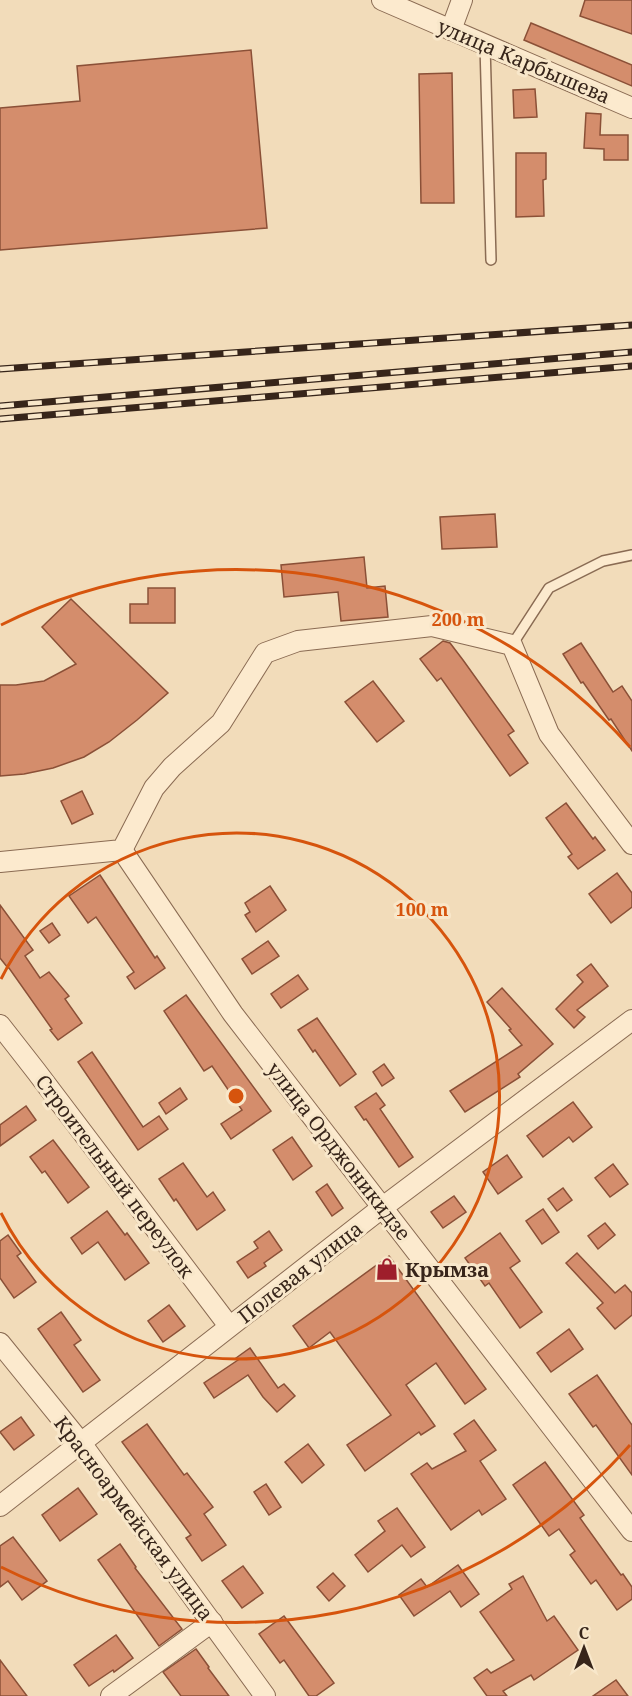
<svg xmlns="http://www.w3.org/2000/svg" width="632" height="1696" viewBox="0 0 632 1696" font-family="'Noto Serif',serif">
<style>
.building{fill:#d48d6c;stroke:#8b5037;stroke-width:1.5}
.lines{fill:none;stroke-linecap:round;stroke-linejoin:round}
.lane-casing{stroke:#8a6b53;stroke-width:12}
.street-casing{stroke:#8a6b53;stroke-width:22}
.lane{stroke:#fceace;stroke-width:9}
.street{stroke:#fceace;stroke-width:20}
.rail-casing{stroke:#37251a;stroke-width:7}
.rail{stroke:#f8e7ca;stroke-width:4.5;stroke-dasharray:14;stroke-linecap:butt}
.ring{fill:none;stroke:#d6540d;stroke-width:3}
.labels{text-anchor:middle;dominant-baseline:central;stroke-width:6;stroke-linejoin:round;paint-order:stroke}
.street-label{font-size:20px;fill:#37251a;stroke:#f8e7ca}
.poi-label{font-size:20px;font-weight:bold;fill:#37251a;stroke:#f8e7ca;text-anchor:start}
.centre{fill:#d6540d;stroke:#f8e7ca;stroke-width:3}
.ring-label{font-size:18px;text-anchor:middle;font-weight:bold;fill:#d6540d;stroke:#f8e7ca;stroke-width:6;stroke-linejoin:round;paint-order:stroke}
</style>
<rect width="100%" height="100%" fill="#f2dcba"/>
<g class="building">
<path d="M585,0H632V34L580,16Z"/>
<path d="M531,23L632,65V86L524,40Z"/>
<path d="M251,50L267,228L0,250V108L80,101L77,66Z"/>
<path d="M452,73L454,203H421L419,74Z"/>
<path d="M535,89L537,117L514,118L513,90Z"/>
<path d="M586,113L601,114L600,135H628V160H604V149L584,148Z"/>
<path d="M516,153H546V179L543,180L544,216L516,217Z"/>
<path d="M495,514L497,547L442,549L440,517Z"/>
<path d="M364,557L367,588L385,586L388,617L341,621L338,592L284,597L281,565Z"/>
<path d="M148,588H175V623H130V604H148Z"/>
<path d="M71,599L168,693L137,720L109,742L84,757L53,768L24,774L0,776V685H16L44,681L76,664L42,627Z"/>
<path d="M443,641L450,643L463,660L514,731L508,735L528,763L510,776L441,678L437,681L420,659Z"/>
<path d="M581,643L613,692L622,686L632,701V751L611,719L609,720L583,682L581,683L563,654Z"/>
<path d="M373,681L404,721L377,742L345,702Z"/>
<path d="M82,791L93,814L72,824L61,801Z"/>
<path d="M566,803L593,839L595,837L605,850L578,869L568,857L572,854L546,818Z"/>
<path d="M617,873L632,893V907L611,923L589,894Z"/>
<path d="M100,875L155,958L157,956L165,968L135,989L127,977L134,972L96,917L88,923L69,896Z"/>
<path d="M270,886L286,910L256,932L245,915L250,912L245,903Z"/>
<path d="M0,905L33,950L25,956L40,978L49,972L69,996L65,999L82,1023L58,1040L50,1030L52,1029L9,968H8L0,958Z"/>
<path d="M52,923L60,935L49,943L40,931Z"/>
<path d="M268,941L279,956L252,974L242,959Z"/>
<path d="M591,964L608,986L577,1010L585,1017L574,1028L556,1009L583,982L577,975Z"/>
<path d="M298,975L308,989L281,1008L271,994Z"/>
<path d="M502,988L553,1044L518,1074L520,1077L465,1112L450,1091L522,1045L509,1030L511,1029L487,1002Z"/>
<path d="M186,995L271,1111L231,1139L221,1124L242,1110L212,1066L204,1071L164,1011Z"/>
<path d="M317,1018L356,1074L340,1086L315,1050L313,1052L298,1030Z"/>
<path d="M92,1052L143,1127L159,1116L168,1129L138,1150L78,1062Z"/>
<path d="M384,1064L394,1078L382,1086L373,1072Z"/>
<path d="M180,1088L187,1099L166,1114L159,1103Z"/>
<path d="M376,1093L385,1105L380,1109L413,1157L399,1167L366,1119L364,1120L355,1107Z"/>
<path d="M573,1102L592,1127L573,1142L569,1137L543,1157L527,1136Z"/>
<path d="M26,1106L36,1120L0,1146V1125Z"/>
<path d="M292,1137L312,1166L293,1180L273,1150Z"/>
<path d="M53,1140L89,1187L68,1203L45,1171L42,1173L30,1157Z"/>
<path d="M507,1155L522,1177L498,1194L483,1172Z"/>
<path d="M183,1163L207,1197L213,1192L225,1210L197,1230L176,1199L174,1201L159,1179Z"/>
<path d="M613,1164L628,1184L610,1197L595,1178Z"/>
<path d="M327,1184L343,1208L332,1216L316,1192Z"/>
<path d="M563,1188L572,1200L557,1211L548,1199Z"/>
<path d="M454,1196L466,1212L443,1228L431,1212Z"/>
<path d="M543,1209L559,1232L542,1244L526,1221Z"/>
<path d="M107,1211L125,1235L127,1233L149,1263L125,1280L98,1242L82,1254L71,1238Z"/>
<path d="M605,1223L615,1235L598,1249L588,1236Z"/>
<path d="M269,1231L282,1250L264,1263L266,1266L248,1278L237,1262L258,1248L254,1242Z"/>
<path d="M500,1233L520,1261L510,1268L542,1312L520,1328L489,1283L485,1286L465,1258Z"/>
<path d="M8,1235L21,1253L17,1256L36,1282L14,1298L0,1278V1241Z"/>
<path d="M577,1253L615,1293L625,1285L632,1293V1315L615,1329L597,1308L603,1303L566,1263Z"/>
<path d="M389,1256L486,1389L465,1404L436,1363L406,1385L435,1426L421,1435L419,1432L365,1471L347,1445L391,1415L330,1332L309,1348L293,1326Z"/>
<path d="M169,1305L185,1326L163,1342L148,1321Z"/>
<path d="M61,1312L81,1340L74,1345L100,1380L83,1392L38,1329Z"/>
<path d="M569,1329L583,1349L551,1372L537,1353Z"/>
<path d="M250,1348L278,1388L284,1384L295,1396L277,1412L263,1397L248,1375L214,1398L204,1383L238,1360L236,1358Z"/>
<path d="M597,1375L632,1425V1475L596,1425L593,1427L569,1394Z"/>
<path d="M21,1417L34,1435L14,1450L0,1432Z"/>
<path d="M474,1420L496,1450L480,1461L506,1499L482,1515L479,1510L451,1530L411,1474L427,1463L432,1469L466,1451L454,1434Z"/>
<path d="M147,1424L184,1475L187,1473L213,1507L204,1514L226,1545L202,1561L186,1538L191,1535L122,1442Z"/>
<path d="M308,1444L324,1465L302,1483L285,1462Z"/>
<path d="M545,1462L584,1515L580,1518L621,1575L623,1574L632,1587V1599L617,1610L596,1580L591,1584L570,1555L575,1551L559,1529L549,1536L513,1485Z"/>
<path d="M266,1484L281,1507L269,1515L254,1492Z"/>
<path d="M78,1488L97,1514L60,1541L42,1515Z"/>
<path d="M397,1508L425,1547L411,1557L402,1545L368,1572L355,1555L385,1531L378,1521Z"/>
<path d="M13,1537L47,1581L22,1600L8,1581L0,1587V1546Z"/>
<path d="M120,1544L136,1567L135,1568L182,1629L159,1646L98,1560Z"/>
<path d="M458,1565L479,1594L461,1607L450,1591L414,1616L399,1595L421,1579L427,1587Z"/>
<path d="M243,1566L263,1593L242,1608L222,1581Z"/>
<path d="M333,1573L345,1586L329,1601L317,1587Z"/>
<path d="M523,1576L547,1621L554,1616L578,1650L534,1680L531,1675L503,1691L507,1696H487L474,1678L487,1669L491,1673L514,1660L480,1612L512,1589L509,1584Z"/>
<path d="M284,1616L334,1683L316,1696H309L284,1660L280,1663L259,1634Z"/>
<path d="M116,1635L133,1658L114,1672L113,1670L89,1686L74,1665Z"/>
<path d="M196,1649L209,1667L208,1668L229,1696H181L163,1672Z"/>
<path d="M0,1660L27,1696H0Z"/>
<path d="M616,1680L628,1696H593Z"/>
</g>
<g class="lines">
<g class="lane-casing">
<g id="lane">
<path d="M485,45L491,260"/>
<path d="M512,645L549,588L603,561L632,555"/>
</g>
</g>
<g class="street-casing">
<g id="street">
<path d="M382,0L632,108"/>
<path d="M451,30L462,0"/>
<path d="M122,850L233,1014L632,1531"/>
<path d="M0,862L122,850L154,788L172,767L221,723L265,653L298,641L432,626L512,645L549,734L632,844"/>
<path d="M0,1025L36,1071L229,1326"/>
<path d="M0,1343L81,1443L265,1696"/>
<path d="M0,1506L383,1207L632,1020"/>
<path d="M111,1696L212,1622"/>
</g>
</g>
<use href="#lane" class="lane"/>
<use href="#street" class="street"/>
<g class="rail-casing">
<g id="rail">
<path d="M0,369L632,325"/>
<path d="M0,406L632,352"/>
<path d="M0,419L632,366"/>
</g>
</g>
<use href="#rail" class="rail"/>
</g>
<g class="ring">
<path d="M1 979A263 263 0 1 1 1 1213"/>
<path d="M630 1445A526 526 0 0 1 1 1567M1 625A526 526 0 0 1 630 747"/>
</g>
<defs>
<g id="shop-bare" transform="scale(1.8)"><path d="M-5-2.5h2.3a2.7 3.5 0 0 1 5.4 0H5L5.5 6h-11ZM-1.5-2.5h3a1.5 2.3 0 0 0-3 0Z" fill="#9e1e2b" stroke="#f8e7ca" stroke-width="2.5" paint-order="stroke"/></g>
</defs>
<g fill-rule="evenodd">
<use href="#shop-bare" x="387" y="1269"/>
</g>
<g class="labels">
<g class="street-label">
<text transform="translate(524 61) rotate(23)">улица Карбышева</text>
<text transform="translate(339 1151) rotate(52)">улица Орджоникидзе</text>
<text transform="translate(115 1176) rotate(53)">Строительный переулок</text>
<text transform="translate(300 1272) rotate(-38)">Полевая улица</text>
<text transform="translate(134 1518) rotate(53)">Красноармейская улица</text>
</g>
<g class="poi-label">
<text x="405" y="1269">Крымза</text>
</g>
</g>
<circle cx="236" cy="1096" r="9" class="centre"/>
<g class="ring-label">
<text x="458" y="626">200 m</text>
<text x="422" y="916">100 m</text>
</g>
<g transform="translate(584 1648)" stroke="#f8e7ca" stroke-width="4.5" paint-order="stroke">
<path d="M0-4.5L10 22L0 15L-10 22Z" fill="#37251a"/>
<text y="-9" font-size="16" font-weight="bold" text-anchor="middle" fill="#37251a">С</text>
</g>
</svg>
